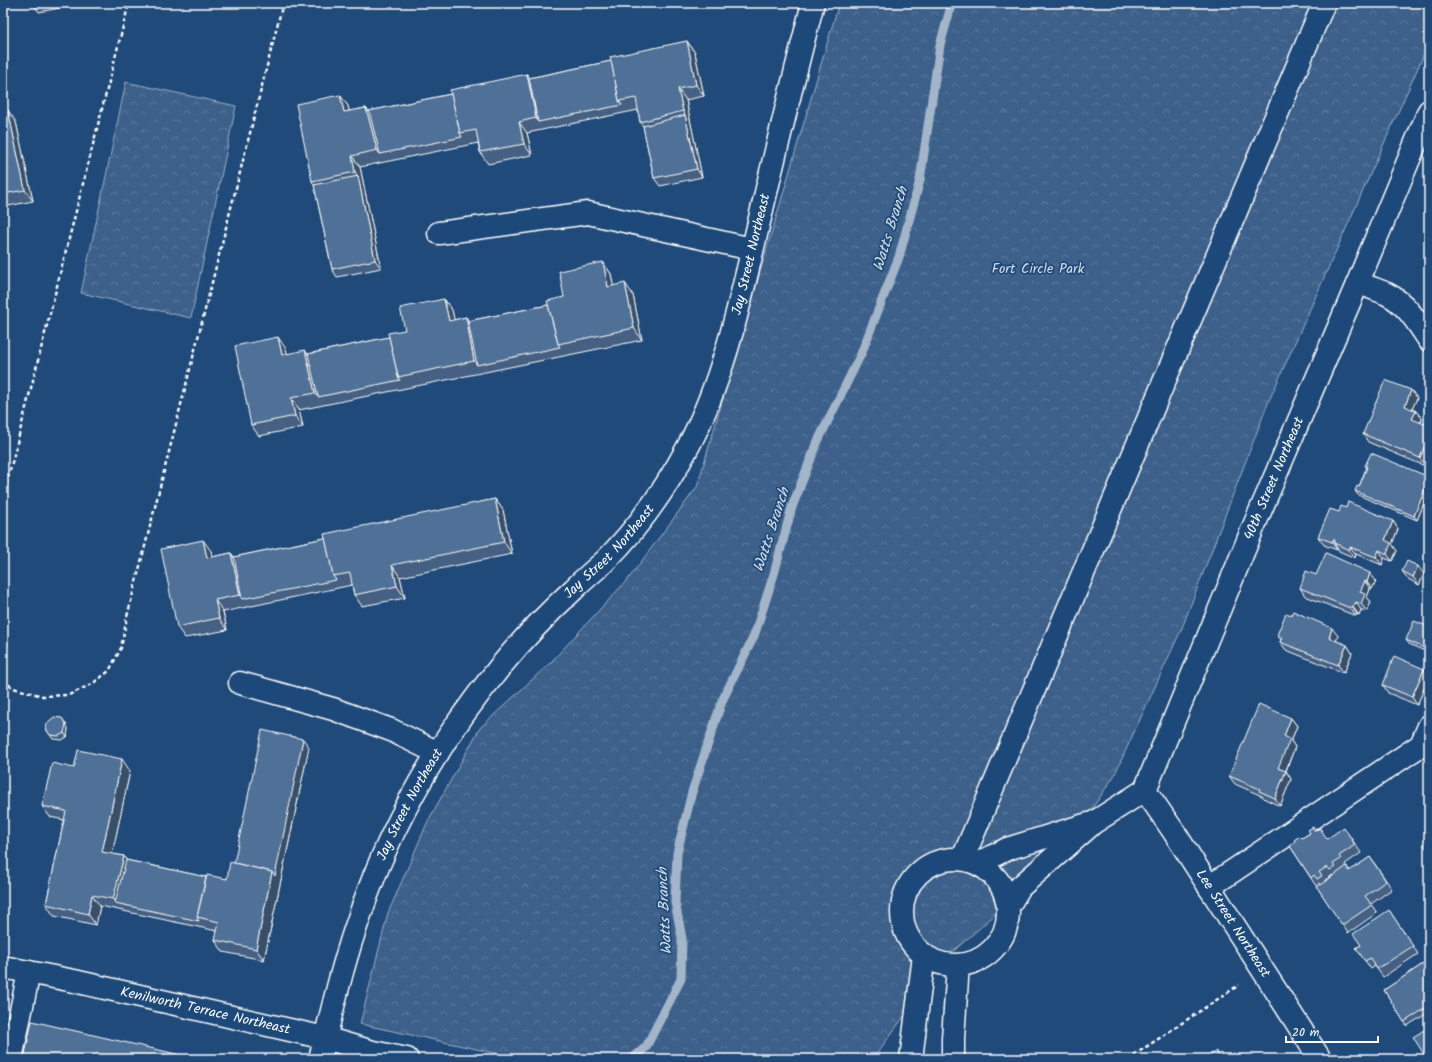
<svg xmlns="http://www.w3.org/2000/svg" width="1432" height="1062" viewBox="0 0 1432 1062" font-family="Kalam,sans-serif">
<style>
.park{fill:url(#park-crowns);stroke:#9eb0c5}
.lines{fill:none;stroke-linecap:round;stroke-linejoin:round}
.stream{stroke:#a3b5c8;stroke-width:9}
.minor-casing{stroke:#fff;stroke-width:25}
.path{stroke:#fff;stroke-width:2.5;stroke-dasharray:4 3;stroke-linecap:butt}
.minor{stroke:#1f4a7a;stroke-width:22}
.wall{fill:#456182;stroke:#fff;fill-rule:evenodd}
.shaded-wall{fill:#384f6a;stroke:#fff}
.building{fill:#507197;stroke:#fff}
.labels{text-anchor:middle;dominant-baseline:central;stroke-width:3.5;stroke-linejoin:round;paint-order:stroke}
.street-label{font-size:14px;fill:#fff;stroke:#1f4a7a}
.park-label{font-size:14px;fill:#d8dfe8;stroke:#1f4a7a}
.water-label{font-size:15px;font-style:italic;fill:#d8e0e8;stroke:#1f4a7a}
</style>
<defs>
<pattern id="park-crowns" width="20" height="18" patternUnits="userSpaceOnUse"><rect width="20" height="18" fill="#3c618b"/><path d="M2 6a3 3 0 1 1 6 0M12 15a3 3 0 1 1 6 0" fill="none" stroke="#59799c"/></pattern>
</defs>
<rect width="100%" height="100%" fill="#1f4a7a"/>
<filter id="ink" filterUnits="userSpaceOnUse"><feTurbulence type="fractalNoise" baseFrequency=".025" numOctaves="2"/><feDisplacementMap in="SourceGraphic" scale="8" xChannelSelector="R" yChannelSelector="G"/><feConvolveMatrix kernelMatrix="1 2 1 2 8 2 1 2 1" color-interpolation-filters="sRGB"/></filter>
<g filter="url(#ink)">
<g class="park">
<path d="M839,3H1429V43L1268,403L1182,628L1114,776L1058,859L948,956L873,1059H523L360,1024L388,913L428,821L480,728L551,662L629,578L697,487Z"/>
<path d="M126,82L236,106L191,318L81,293Z"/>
</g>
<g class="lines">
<path class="stream" d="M632,1059L646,1047L681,979L682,938L675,902L677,853L692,792L722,701L754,636L774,574L792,507L817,443L861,354L899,257L920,180L940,45L952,3"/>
<g class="minor-casing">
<g id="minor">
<path d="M439,233L588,213L752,249"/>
<path d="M1358,282C1368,287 1378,290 1387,294C1407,304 1417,322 1429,340"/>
<path d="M240,683L333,709L391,730L438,753"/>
<path id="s1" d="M1145,790L1174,832L1320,1059"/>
<path d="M963,858L1324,3"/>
<circle cx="955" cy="912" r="53"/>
<path d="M979,863L1007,849L1088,824"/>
<path d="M1209,887L1421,745L1429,726"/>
<path id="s2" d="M1009,905L1020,887L1093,823L1145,790L1253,528L1358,282L1429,111"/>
<path id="s3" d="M3,967L74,981L325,1038L373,1052L407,1059"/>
<path d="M11,1059L29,972"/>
<path id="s4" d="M320,1059C332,1011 343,962 360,915C390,825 440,740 500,667C523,639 548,613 574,589C584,579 595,570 605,561C639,527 667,487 689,445C723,380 739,306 756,235C774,158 793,80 813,3"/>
<path d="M911,1059L924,955"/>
<path d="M953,1059V1038L958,965"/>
</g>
</g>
<g class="path">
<path d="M3,470L10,471"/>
<path d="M3,498L129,3"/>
<path d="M3,680L13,688L43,696L69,695L92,684L109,671L121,648L127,617L283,3"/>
<path d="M1128,1059L1239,985"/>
</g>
<use href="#minor" class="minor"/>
</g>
<g class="wall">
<path d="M32,3H81V4L39,12Z"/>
<path d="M687,41L695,53L704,96L686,100L702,177L660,186L654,178L643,126L640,122L638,110L527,133L532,155L488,164L480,152L478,143L360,167L381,268L337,277L332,269L314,185L312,181L340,95L348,106L349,111L366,108L369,111L451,94L527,74L529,78L611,61Z"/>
<path d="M3,111L16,122L33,201L3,207Z"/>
<path d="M603,262L611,274L613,286L633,295L642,340L299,410L303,427L259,436L251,425L286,349L287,354H308L389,337L405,330L444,299L452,310L454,320L466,317L468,321L548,305L564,297Z"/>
<path d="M1411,390L1417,398L1412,409L1416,411L1422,419L1420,422L1425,466L1368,442L1363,434Z"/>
<path d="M1365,466L1429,477V491L1417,520L1358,495L1355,491L1359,487L1366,468Z"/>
<path d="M495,499L503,510L512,554L400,577L405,598L362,606L354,595L352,585L223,612L227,630L185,638L177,627L211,551L212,557L231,553L234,557L325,538Z"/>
<path d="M1346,508L1393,521L1398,529L1392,544L1397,551L1392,561L1384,558L1382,565L1356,554L1355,558L1339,551L1338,549L1337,550L1324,545L1318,537L1339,512Z"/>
<path d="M1402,571L1424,574L1419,585L1408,579Z"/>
<path d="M1316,575L1376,581L1372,589H1370L1367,597L1371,602L1367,611L1361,610L1359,615L1357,614L1356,616L1305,596L1300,588Z"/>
<path d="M1429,627V653L1409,644L1406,640Z"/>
<path d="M1277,635L1338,636L1336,641L1347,645L1352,653L1344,673L1286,650L1280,642L1281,640Z"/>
<path d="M1424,669L1429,677L1417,705L1388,693L1383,685Z"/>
<path d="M1291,718L1297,726L1291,741L1295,747L1286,771L1291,779L1280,806L1265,799L1262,796L1235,784L1229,776Z"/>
<path d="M68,728L67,737L62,740L53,739L46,729Z"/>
<path d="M309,747L264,960L223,952L215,940L217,931L100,906L96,925L54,916L46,904L64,820L50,817L42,806L74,768L130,771L112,854L124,856L126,860L206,877L227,879L234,863Z"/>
<path d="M1315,831L1327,839L1349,835L1361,853L1345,864L1350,871L1370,857L1392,889L1371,904L1377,913L1348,933L1317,887L1320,884L1319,883L1316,886L1290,846L1310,833ZM1333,875L1325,881V880Z"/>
<path d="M1389,910L1418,954L1383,977L1375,966L1371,969L1356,948L1361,945Z"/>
<path d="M1429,960V1012L1407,1026L1384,990Z"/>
</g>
<g class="shaded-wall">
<path d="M687,41L695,53L704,96L696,85Z"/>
<path d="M527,74L535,86L538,122L536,118Z"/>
<path d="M678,89L686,100L702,177L697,169L685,115L683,111Z"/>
<path d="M340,95L348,106L352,124L344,112Z"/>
<path d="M366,108L374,119L380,154L377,150Z"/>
<path d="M8,110L16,122L33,201L25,190Z"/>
<path d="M519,122L527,133L532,155L524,144Z"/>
<path d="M352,156L360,167L381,268L375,260L358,176L355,172Z"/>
<path d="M603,262L611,274L616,299L608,287Z"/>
<path d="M625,283L633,295L642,340L634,328Z"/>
<path d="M444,299L452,310L457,332L449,321Z"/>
<path d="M466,317L474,329L477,365L474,361Z"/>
<path d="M278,337L286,349L290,366L282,355Z"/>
<path d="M305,350L313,362L318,397L315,393Z"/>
<path d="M1411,390L1417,398L1410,414L1405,406Z"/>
<path d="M291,398L299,410L303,427L295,416Z"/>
<path d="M1416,411L1422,419L1418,427L1412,419Z"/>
<path d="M1429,435V456L1425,466L1420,458Z"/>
<path d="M1429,480V491L1417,520L1414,516Z"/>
<path d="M495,499L503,510L512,554L504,542Z"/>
<path d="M1393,521L1398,529L1392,544L1397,551L1392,561L1387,554L1385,540Z"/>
<path d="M203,540L211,551L215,570L207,558Z"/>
<path d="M1333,540L1336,544L1334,543L1338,549L1337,550L1332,542Z"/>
<path d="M1350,547L1356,554L1355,558L1349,550Z"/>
<path d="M1379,550L1384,558L1382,565L1376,557Z"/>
<path d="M231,553L239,565L242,599L240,595Z"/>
<path d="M392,565L400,577L405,598L397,586Z"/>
<path d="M1418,566L1424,574L1419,585L1413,577Z"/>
<path d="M1370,573L1376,581L1372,589L1367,582Z"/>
<path d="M1365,581L1370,589L1367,597L1371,602L1367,611L1361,604L1360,592Z"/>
<path d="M215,600L223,612L227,630L219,618Z"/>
<path d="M1356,602L1361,610L1359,615L1353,607Z"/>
<path d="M1351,606L1357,614L1356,616L1350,608Z"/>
<path d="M1332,628L1338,636L1334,646L1329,638Z"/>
<path d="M1347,645L1352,653L1344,673L1338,665Z"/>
<path d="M1424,669L1429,677L1417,705L1412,697Z"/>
<path d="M62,718L68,728L67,737L64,733Z"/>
<path d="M1291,718L1297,726L1291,741L1295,747L1284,775L1278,768L1284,736Z"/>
<path d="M303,739L309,747L264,960L256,949L272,872Z"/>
<path d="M122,759L130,771L110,864L102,852Z"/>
<path d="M1286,771L1291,779L1280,806L1275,798Z"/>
<path d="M124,856L132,868L115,903L113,899Z"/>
<path d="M92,895L100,906L96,925L88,914Z"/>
</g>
<g class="building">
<path d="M687,41L696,85L678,89L683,111L640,122L636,98L619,101L610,57Z"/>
<path d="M611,61L619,101L622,105L538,122L529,78Z"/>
<path d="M527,74L536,118L519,122L524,144L480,152L476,130L460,133L450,90Z"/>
<path d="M451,94L460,133L462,137L380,154L369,111Z"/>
<path d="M340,95L344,112L366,108L377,150L352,156L355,172L312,181L296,104Z"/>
<path d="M8,110L25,190L3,194V111Z"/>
<path d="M685,115L697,169L654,178L643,126Z"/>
<path d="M358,176L375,260L332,269L314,185Z"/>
<path d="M603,262L608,287L625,283L634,328L558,344L547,301L564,297L559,271Z"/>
<path d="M444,299L449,321L466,317L474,361L398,377L388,333L405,330L400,308Z"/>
<path d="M548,305L558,344L560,347L477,365L468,321Z"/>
<path d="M278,337L282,355L305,350L315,393L291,398L295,416L251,425L235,346Z"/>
<path d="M389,337L398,377L400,380L318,397L308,354Z"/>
<path d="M1385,380L1411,390L1405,406L1416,411L1412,419L1429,426V435L1420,458L1363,434Z"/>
<path d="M1371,453L1429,477V480L1414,516L1355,491L1357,486L1359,487L1367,467L1365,466Z"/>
<path d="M495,499L504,542L392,565L397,586L354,595L350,573L333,576L324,534Z"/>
<path d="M1348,502L1393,521L1385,540L1391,543L1387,554L1379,550L1376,557L1350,547L1349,550L1334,543L1335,540H1333L1332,542L1318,537L1330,509L1339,512L1341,506L1346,508Z"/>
<path d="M325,538L333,576L336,580L242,599L234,557Z"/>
<path d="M203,540L207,558L231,553L240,595L215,600L219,618L177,627L161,549Z"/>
<path d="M1326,553L1370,573L1367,582L1365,581L1360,592L1365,594L1361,604L1356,602L1353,607L1351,606L1350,608L1300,588L1306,571L1316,575Z"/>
<path d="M1407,561L1418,566L1413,577L1402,571Z"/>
<path d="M1293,611L1332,628L1329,638L1347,645L1338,665L1280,642L1282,637L1277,635L1286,613L1291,615Z"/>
<path d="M1414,621L1429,627V650L1406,640Z"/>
<path d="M1394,656L1424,669L1412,697L1383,685Z"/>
<path d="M1259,704L1291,718L1284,736L1290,739L1278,768L1286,771L1275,798L1259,791L1260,789L1229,776Z"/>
<path d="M54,717L62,718L66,724L64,733L59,736L50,735L46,729L47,723Z"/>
<path d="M262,730L303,739L275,876L272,872L234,863Z"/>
<path d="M78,750L122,759L102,852L124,856L113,899L92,895L88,914L46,904L66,811L42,806L52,763L74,768Z"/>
<path d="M1313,827L1315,831L1320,828L1327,839L1344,827L1355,845L1339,856L1341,859L1333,864L1335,867L1330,870L1327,867L1319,872L1322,876L1317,879L1314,875L1311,878L1290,846L1295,842L1294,840L1300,836L1302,838L1310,833L1308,830Z"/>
<path d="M1429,842V852L1424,845Z"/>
<path d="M1370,857L1386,881L1365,896L1372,905L1342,925L1317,887L1347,866L1349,871Z"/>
<path d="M126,860L206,877L197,917L199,921L115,903Z"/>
<path d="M230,862L272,872L256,949L215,940L219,922L197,917L207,875L227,879Z"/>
<path d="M1389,910L1413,946L1377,969L1370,958L1365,961L1356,948L1361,945L1353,934Z"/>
<path d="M1429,960V1006L1404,1022L1384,990Z"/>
<path d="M32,1021L198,1059H24Z"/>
<path d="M1429,1027V1059H1427L1413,1037Z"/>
<path d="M1216,1051L1221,1059H1204Z"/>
</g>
</g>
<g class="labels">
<g class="street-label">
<text stroke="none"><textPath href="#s4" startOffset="930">Jay Street Northeast</textPath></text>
<text stroke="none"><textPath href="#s2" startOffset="517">40th Street Northeast</textPath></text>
<text stroke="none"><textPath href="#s4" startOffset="595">Jay Street Northeast</textPath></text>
<text stroke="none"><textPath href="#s4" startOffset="271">Jay Street Northeast</textPath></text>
<text stroke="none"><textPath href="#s1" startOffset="160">Lee Street Northeast</textPath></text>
<text stroke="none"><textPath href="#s3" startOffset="207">Kenilworth Terrace Northeast</textPath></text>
</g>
<g class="park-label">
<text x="1038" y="269">Fort Circle Park</text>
</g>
<g class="water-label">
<text transform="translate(891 229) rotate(-73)">Watts Branch</text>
<text transform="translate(772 530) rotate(-72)">Watts Branch</text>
<text transform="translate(665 911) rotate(-93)">Watts Branch</text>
</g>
</g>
<rect width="1432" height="1062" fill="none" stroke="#1f4a7a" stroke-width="16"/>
<rect x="8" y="8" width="1416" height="1046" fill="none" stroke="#fff" stroke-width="1.5" filter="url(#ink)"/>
<path d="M1286 1036v6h92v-6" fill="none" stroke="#ffffff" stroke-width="2"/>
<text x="1292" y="1036" font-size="12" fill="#ffffff" stroke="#1f4a7a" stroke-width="3" paint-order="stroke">20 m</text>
</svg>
